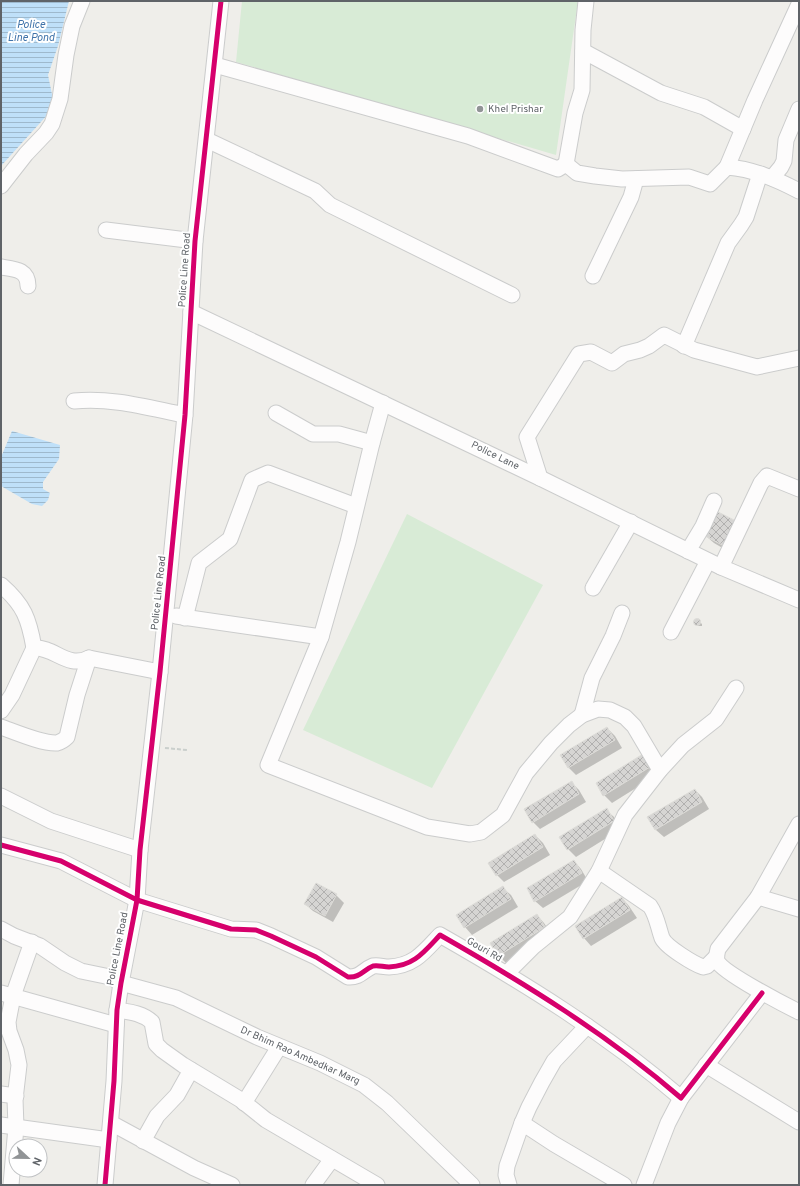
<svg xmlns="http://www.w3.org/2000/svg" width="800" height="1186" viewBox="0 0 800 1186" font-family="Overpass,sans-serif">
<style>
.garden{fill:#d8ebd6}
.water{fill:url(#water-rules)}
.shadow{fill:#0003}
.building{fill:url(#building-cross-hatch);stroke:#deddd9}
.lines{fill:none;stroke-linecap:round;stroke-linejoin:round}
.minor-casing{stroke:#cbcccc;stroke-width:17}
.path{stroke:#cacfcc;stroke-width:2;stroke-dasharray:4 2;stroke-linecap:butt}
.minor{stroke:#fdfcfc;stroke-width:15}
.cycleway-casing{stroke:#fff;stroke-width:8}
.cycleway{stroke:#d6006c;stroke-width:5}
.poi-dot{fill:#919496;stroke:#fff;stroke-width:1.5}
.labels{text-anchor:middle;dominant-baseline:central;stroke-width:4;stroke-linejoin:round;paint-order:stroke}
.poi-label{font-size:10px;fill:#5f6368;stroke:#fff;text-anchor:start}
.street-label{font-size:10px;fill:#5f6368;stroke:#fff}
.water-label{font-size:11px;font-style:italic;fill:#4174aa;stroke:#fff}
</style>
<defs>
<pattern id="water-rules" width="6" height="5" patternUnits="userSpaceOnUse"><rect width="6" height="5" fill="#bfe0f9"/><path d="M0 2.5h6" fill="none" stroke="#9eb9cd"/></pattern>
<pattern id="building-cross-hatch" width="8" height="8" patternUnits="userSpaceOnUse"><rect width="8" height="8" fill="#d6d5d3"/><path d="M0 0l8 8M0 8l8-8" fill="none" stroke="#b1b0af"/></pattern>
</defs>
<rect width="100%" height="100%" fill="#efeeea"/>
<g class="garden">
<path d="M242,1H578L556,155L236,62Z"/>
<path d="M407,514L543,585L432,788L303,730Z"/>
</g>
<g class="water">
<path d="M1,1H69L58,46L48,75L53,99L50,112L1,166Z"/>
<path d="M12,431L60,445L59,459L43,482V489L50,493L48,500L42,506L32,504L1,486V457Z"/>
</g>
<g class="shadow">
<path d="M736,522L731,553L714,543L706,536Z"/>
<path d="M697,620L702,624V626H698L696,624L695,621Z"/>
<path d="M607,728L615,736L622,748L576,775L569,768L562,756Z"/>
<path d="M642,755L657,775L612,803L604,795Z"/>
<path d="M571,782L579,790L586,802L540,829L533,822Z"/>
<path d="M695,790L702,797L709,809L664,837L656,830L649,818Z"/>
<path d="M606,810L614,817L621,829L576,857L568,849Z"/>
<path d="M535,835L543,843L550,855L504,882L497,875Z"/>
<path d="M574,861L581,869L588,881L543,908L535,901Z"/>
<path d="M503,888L511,895L518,907L472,935L465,927Z"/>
<path d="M336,895L344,903L333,922L313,911L305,904Z"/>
<path d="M622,898L629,906L637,918L591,946L584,938Z"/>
<path d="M537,915L544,923L552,935L506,963L498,955Z"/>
</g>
<g class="building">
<path d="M718,512L736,521L724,546L705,536Z"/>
<circle cx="697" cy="622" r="3.5"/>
<path d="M607,727L615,740L568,768L560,755Z"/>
<path d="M643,754L650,767L603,796L596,783Z"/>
<path d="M572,781L579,794L532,823L524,809Z"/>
<path d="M695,789L702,802L655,830L647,817Z"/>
<path d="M607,808L614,821L567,850L559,837Z"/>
<path d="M535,834L543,847L496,876L488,863Z"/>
<path d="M574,860L582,873L534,902L527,888Z"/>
<path d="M316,883L337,894L325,916L304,904Z"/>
<path d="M503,886L511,899L464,928L456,915Z"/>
<path d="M622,897L630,910L583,939L575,926Z"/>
<path d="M537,914L545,927L498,956L490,943Z"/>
</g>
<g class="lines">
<g class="minor-casing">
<g id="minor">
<path d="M583,51L661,93L704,107L743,129"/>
<path d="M215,65L468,136L558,169L566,164L577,173L595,176L622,179L689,177L710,184L727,167C753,169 776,179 799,191"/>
<path d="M207,140L315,191L330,205L512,295"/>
<path d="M566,164L575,113L582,90L583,30L586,1"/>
<path d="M727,167L755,100L799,4"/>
<path d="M772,178L781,167L784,161L786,140L799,109"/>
<path d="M1,186L26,154L46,133L52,124L60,99L66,55L72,26L82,1"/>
<path d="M106,230L195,241"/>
<path d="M1,267C14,269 28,269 28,286"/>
<path d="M593,276L631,197L636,179"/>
<path d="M191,312L540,478L721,567L799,600"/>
<path d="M684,346L728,243L741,225L746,217L760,174"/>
<path d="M74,401C111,397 149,408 185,415"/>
<path d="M383,403L372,443L348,542L321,637L268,765L427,827L470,834L481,832L503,815L526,773L551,743L569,725L582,715L598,709L610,710L625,717L634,726L660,770"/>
<path d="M276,413L313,434H339L372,443"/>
<path d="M540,478L527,437L579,354L591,352L612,363L624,354L640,350L649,346L664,335L694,350L757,367L799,358"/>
<path d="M688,551L703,526L714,501"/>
<path d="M721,567L761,483L767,476L799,489"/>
<path d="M1,585C24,605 29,619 34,648"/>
<path d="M593,588L631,522"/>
<path d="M176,616L321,637"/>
<path d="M185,618L199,563L230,539L252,480L268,473L356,506"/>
<path d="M671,632L708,561"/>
<path d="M1,711L12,695L34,648C55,647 67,669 89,658L160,672"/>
<path d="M582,715L592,678L613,636L622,613"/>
<path d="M1,727C15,732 43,744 57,743C61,742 64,740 67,737L77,695L89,658"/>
<path d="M1,796L51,821L140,850"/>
<path d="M799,824L758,897L718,949C717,953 716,957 717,961C723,973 785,1005 799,1012"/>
<path d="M1,845L61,861L137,900L231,929L256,930L271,936L316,957L348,977C360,978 363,970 373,966C379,965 383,967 389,967C414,966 424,952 440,935C524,983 607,1034 681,1098L762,993"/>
<path d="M599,871L650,906C657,916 658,927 662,938C666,947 694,964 703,967L707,966L716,957"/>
<path d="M758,897L799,909"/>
<path d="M1,929L14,936L40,946L65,963L81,971L110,977L121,983L176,998L257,1037L320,1063L364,1085L387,1103L472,1185"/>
<path d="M507,973L533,947L570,917L599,871L625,815L660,770L683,745L716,719L736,688"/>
<path d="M1,993L116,1025"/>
<path d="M117,1010C130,1012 142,1013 152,1022L156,1044L162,1050L183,1065L241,1100L266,1120L377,1185"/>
<path d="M706,1065L799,1122"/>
<path d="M1,1094L16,1096"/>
<path d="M244,1103L279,1047"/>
<path d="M111,1123L194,1168L232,1185"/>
<path d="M522,1123L554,1144L624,1185"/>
<path d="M1,1125L109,1140"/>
<path d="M143,1141L157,1116L177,1095L191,1070"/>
<path d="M11,1185L16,1127L15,1099L19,1065L16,1050L9,1031L8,1022L13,996L32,942"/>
<path d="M105,1185L114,1081L117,1010L121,983L137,900L140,850L160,672L185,415L195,241L221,1"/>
<path d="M313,1185L332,1159"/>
<path d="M509,1185L506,1175L507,1166L522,1123L529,1107L542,1082L554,1061L587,1026"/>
<path d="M644,1185L668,1123L681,1098"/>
</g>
</g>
<path class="path" d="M165,748L187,750"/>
<use href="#minor" class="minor"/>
<g class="cycleway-casing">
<g id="cycleway">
<path d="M1,845L61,861L137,900L231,929L256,930L271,936L316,957L348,977C360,978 363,970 373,966C379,965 383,967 389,967C414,966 424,952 440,935C524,983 607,1034 681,1098L762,993"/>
<path d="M105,1185L114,1081L117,1010L121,983L137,900L140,850L160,672L185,415L195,241L221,1"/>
</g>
</g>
<use href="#cycleway" class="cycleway"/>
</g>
<circle class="poi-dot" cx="480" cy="109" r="4"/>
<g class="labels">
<g class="poi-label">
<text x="488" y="109">Khel Prishar</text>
</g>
<g class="street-label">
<text transform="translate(185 270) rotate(-86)">Police Line Road</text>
<text transform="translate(495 456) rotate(26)">Police Lane</text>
<text transform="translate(159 593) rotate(-84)">Police Line Road</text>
<text transform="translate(118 949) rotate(-79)">Police Line Road</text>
<text transform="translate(484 950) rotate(30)">Gouri Rd</text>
<text transform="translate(300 1056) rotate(24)">Dr Bhim Rao Ambedkar Marg</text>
</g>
<g class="water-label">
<text x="31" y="25">Police<tspan x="31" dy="13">Line Pond</tspan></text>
</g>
</g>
<rect width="800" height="1186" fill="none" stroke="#5f6368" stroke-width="4"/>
<g transform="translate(28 1158) rotate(112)"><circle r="19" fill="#ffffff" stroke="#bfc1c3"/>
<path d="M0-3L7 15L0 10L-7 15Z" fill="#919496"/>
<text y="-6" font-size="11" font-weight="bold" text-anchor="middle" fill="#5f6368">N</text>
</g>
</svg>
